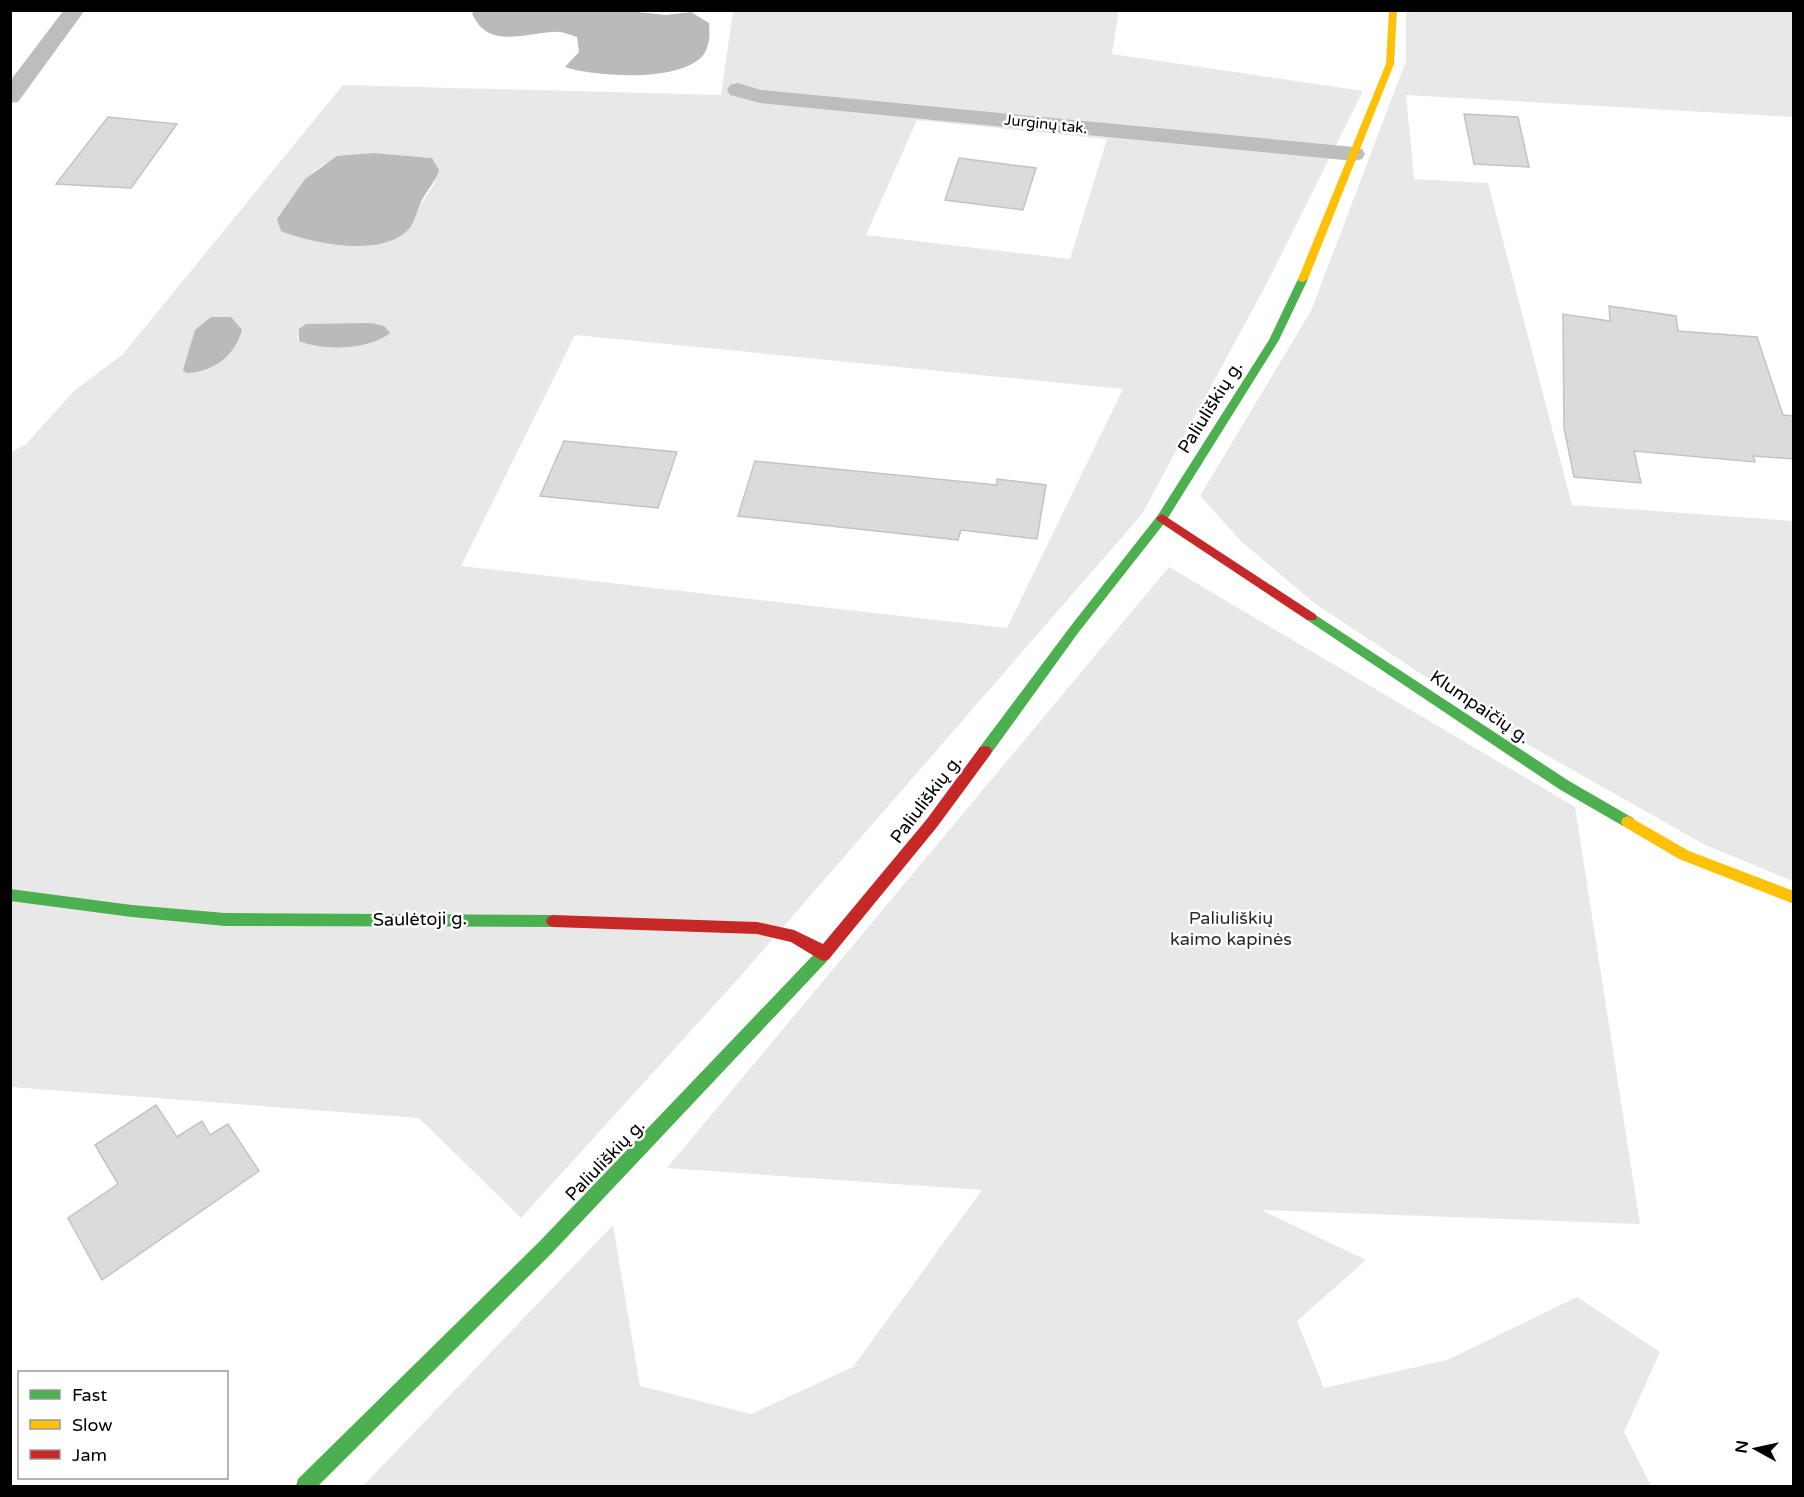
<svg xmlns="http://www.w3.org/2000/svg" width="1804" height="1497" viewBox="0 0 1804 1497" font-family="'Varela Round',sans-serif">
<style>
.green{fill:#e8e8e8;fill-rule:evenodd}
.water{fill:#bababa}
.building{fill:#dbdbdb;stroke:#c3c3c3;stroke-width:1.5}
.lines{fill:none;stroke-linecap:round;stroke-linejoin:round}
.street{fill:#bdbdbd;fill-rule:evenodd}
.fast{fill:#4caf50;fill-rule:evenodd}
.slow{fill:#ffc107;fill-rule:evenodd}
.jam{fill:#c62828;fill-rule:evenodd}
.labels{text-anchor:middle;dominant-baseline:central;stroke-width:5;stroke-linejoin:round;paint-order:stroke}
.far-street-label{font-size:15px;fill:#000;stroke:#fff}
.street-label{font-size:18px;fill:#000;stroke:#fff}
.park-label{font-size:18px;fill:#2c2c2c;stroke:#fff}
</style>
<rect width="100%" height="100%" fill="#fff"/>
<g class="green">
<path d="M1119,10L1112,54L1363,91L1268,281L1142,514L737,980L521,1218L419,1118L11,1087L10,453L26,444L75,390L123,354L343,85L721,95L733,11ZM917,120L1107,139L1070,259L866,235ZM373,153L432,158L435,183L417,210L297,192C317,160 338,156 373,153ZM575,335L1123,389L1007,628L461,566ZM297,336L372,344L319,346L299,341Z"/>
<path d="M1406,11H1793V117L1406,95L1414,179L1488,183L1572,505L1793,521V881L1705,845L1527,744L1314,603L1242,542L1200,496L1311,311L1406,61Z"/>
<path d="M1169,567L1575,807L1640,1224L1261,1210L1366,1260L1297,1321L1324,1388L1447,1360L1577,1297L1660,1352L1624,1432L1651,1486H363L613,1225L640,1386L751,1414L853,1367L982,1190L667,1168Z"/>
</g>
<g class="water">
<path d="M476,11L618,10L666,15L691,12L709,23C710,34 710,44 704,54C683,83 595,77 565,67L579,52L577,37C570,35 562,31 554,32C524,33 487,50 472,13Z"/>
<path d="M373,153L432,158L439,170C435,182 429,188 423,198C417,208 415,224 407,231C379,257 314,244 281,231L277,219L305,179L337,156Z"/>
<path d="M211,317H231L242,330C234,357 213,372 186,373L183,370L195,330Z"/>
<path d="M371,323L384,326L390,333C369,350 323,351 299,341V329L306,324Z"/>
</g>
<g class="building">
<path d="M1464,114L1518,117L1529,167L1474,164Z"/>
<path d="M108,117L177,124L131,188L56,184Z"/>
<path d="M959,158L1036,168L1023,210L945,200Z"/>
<path d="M1609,306L1676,316L1678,331L1757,337L1783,415L1794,416V459L1753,456L1755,462L1634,451L1641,483L1574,477L1564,428L1563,314L1610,321Z"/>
<path d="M564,441L677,452L658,508L540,496Z"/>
<path d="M755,461L997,485V479L1046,485L1037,539L961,530L958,540L738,516Z"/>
<path d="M156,1105L177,1137L202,1121L210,1135L228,1124L259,1171L102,1280L68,1218L118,1184L95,1145Z"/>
</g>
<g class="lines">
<g class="street">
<path d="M64,10H85L18,102L10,103V81Z"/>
<path d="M738,83L761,90L1354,147L1362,149L1365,154L1362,159L1354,161L760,103L730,95L727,90L730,85Z"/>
</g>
<g class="fast">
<path d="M1303,276L1308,279L1279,340L1166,521L1078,633L990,755H980L978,751L980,747L1070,627L1158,515L1269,340L1298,279Z"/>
<path d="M1311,612L1569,781L1633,818L1635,822L1633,826H1623L1559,789L1307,620L1305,617Z"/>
<path d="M10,889L132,905L225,913L553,915L558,917L560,921L558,925L553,927L225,926L132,917L10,901Z"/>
<path d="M824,947L829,949L831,954L829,959L551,1254L318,1486H296L298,1479L539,1242L819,949Z"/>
</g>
<g class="slow">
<path d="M1389,10H1397L1394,64L1308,279L1303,282L1299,281L1298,279L1386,64Z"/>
<path d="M1628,816L1689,851L1794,891V904L1679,859L1623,826L1621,822L1623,818Z"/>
</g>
<g class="jam">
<path d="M1162,514L1315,614L1317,617L1315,620H1307L1158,521L1156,518Z"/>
<path d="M985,746L990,747L992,751L990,755L937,827L829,959L824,961L819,959L791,942L757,934L553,927L548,925L546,921L548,917L553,915L757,922L794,930L823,944L927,819L980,747Z"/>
</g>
</g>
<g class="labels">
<g class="far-street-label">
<text transform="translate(1046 124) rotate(6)">Jurginų tak.</text>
</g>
<g class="street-label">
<text transform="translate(1210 407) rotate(-58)">Paliuliškių g.</text>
<text transform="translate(1480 707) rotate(34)">Klumpaičių g.</text>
<text transform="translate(926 799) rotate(-53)">Paliuliškių g.</text>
<text transform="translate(420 919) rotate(-1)">Saulėtoji g.</text>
<text transform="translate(605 1160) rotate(-46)">Paliuliškių g.</text>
</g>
<g class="park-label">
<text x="1231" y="918">Paliuliškių<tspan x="1231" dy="21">kaimo kapinės</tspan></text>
</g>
</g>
<rect width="1804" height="1497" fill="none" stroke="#000000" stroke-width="24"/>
<rect x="18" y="1371" width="210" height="108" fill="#ffffff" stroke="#999999" stroke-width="1.5"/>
<rect x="30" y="1390" width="30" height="9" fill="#4caf50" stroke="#999999" stroke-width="1.5"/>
<text x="72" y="1401" font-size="18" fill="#000000">Fast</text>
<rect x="30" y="1420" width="30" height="9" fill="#ffc107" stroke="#999999" stroke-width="1.5"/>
<text x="72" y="1431" font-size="18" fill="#000000">Slow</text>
<rect x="30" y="1450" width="30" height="9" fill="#c62828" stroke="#999999" stroke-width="1.5"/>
<text x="72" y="1461" font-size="18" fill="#000000">Jam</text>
<g transform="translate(1756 1449) rotate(278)" stroke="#ffffff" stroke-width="4.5" paint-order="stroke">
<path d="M0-4.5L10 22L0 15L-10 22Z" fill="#000000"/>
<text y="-9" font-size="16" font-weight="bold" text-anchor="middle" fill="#000000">N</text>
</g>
</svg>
